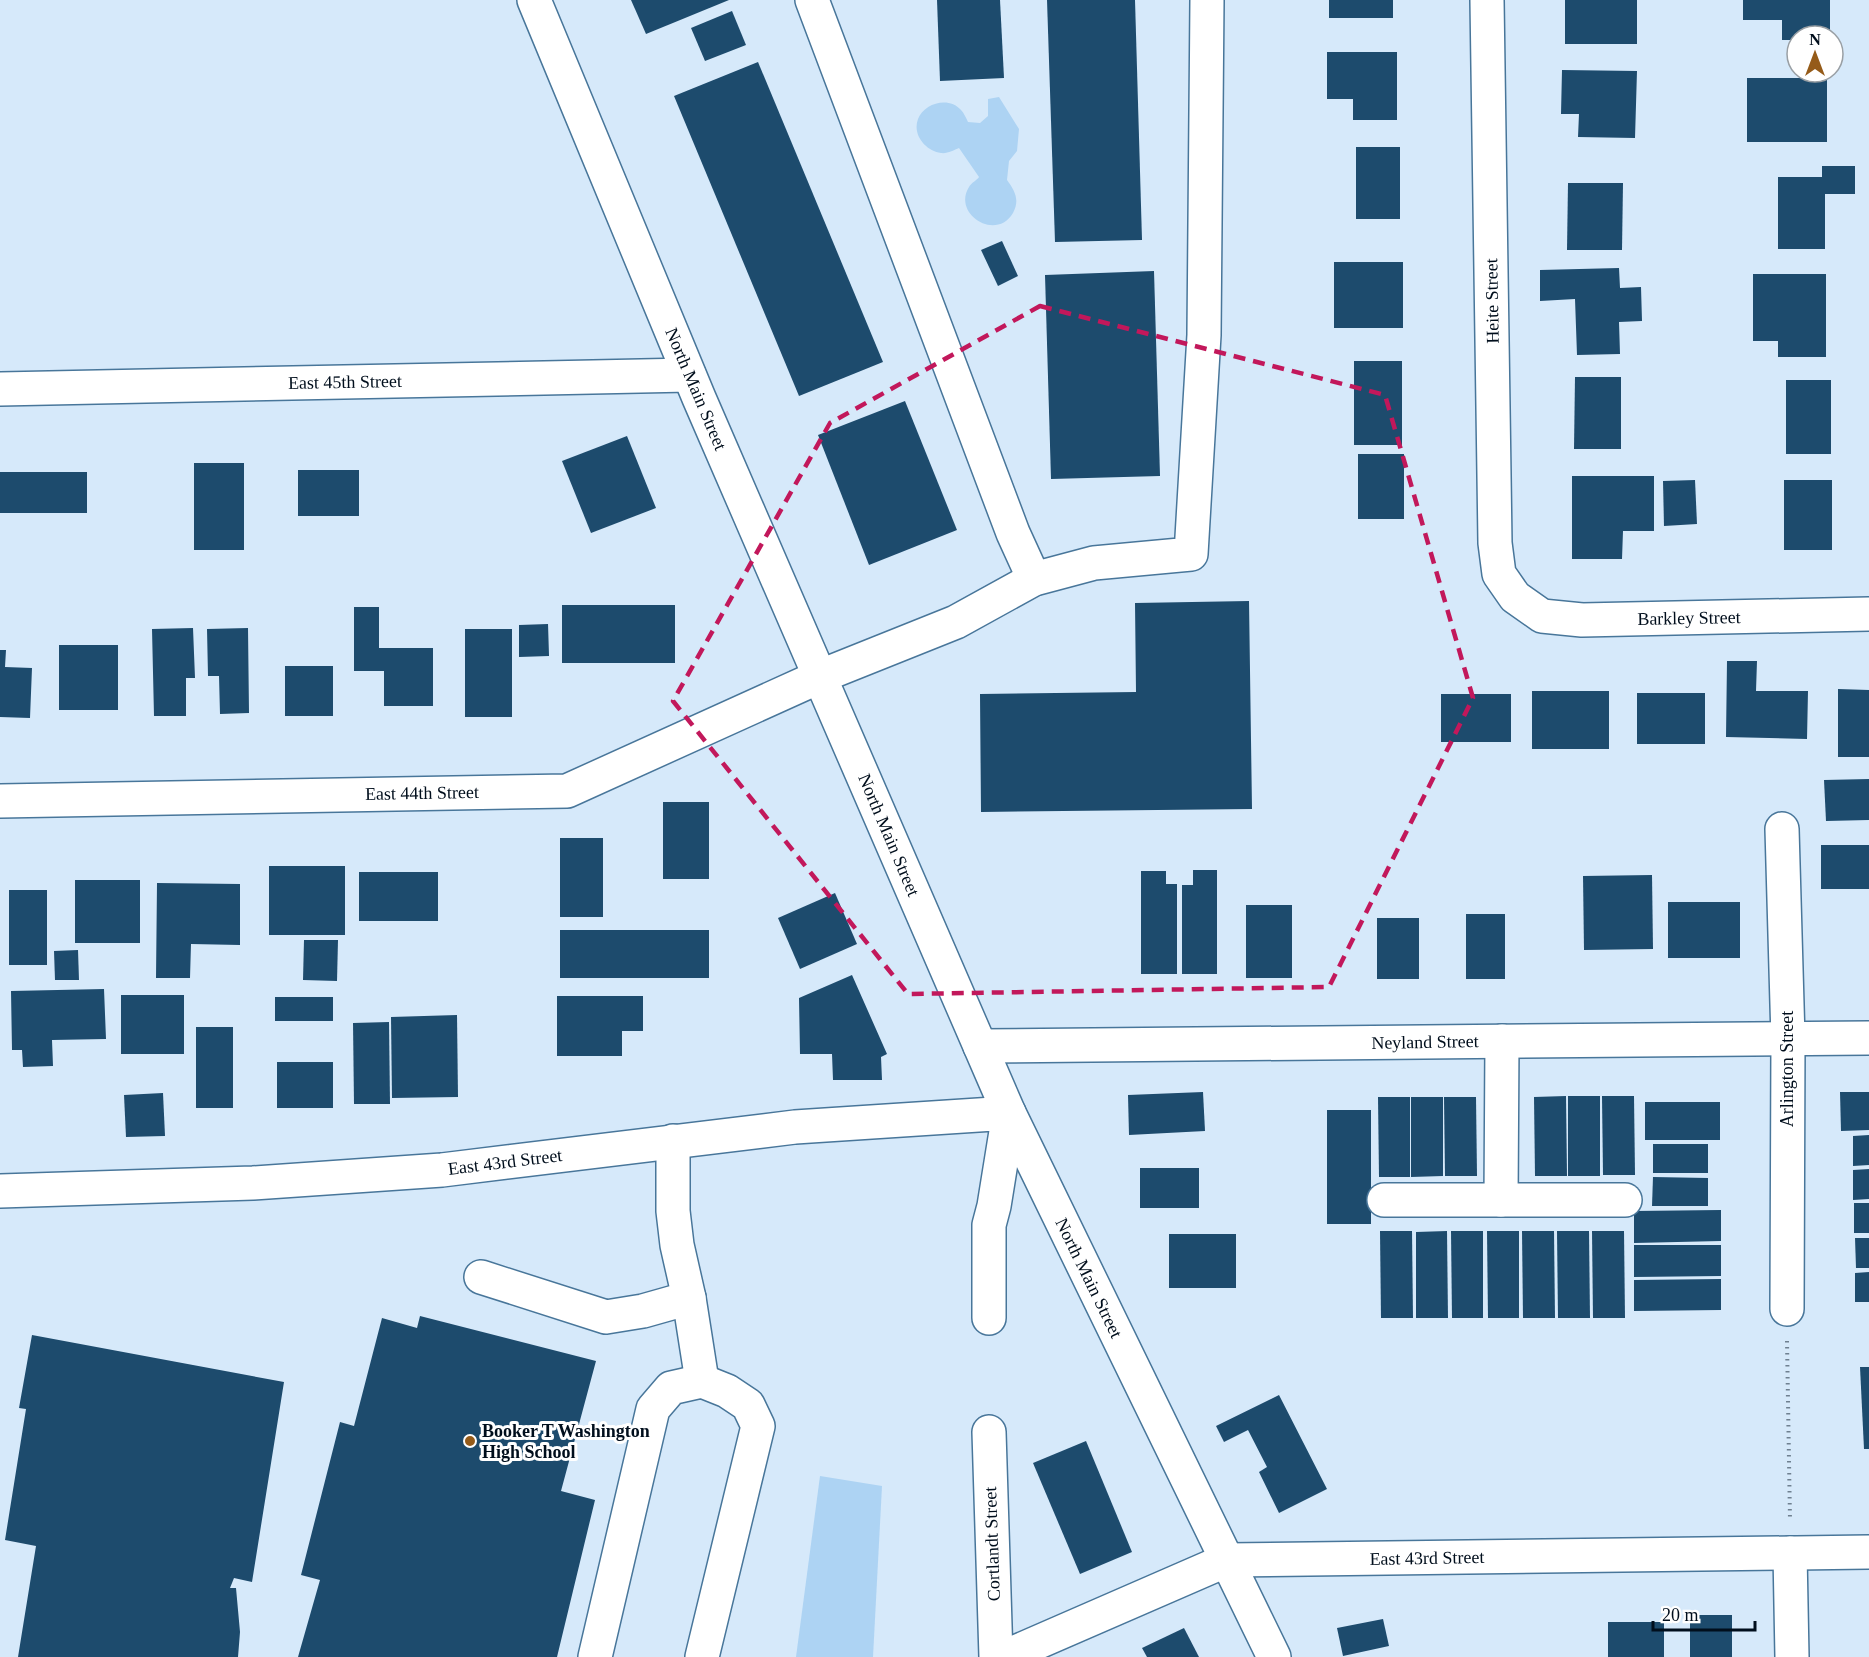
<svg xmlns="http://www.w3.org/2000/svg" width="1869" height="1657" viewBox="0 0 1869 1657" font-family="Georgia,serif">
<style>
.green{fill:#add3f3}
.building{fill:#1d4b6d}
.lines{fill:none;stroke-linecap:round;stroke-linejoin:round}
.minor-casing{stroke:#48769a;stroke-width:36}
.major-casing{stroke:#48769a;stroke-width:36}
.path{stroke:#6f8090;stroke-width:4;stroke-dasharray:1.5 4.5;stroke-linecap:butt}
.minor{stroke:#fff;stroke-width:33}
.major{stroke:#fff;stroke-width:33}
.marked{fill:none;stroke:#c2185b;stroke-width:4.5;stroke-dasharray:12 8;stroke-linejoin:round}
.poi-dot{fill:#955b19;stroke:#fff;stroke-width:2}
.labels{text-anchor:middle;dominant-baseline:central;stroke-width:6;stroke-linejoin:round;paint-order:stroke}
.street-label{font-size:18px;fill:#000e1c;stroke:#fff}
.poi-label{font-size:18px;font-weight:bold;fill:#000e1c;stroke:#fff;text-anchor:start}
</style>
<rect width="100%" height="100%" fill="#d6e9fa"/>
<g class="green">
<path d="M999,97L1019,129L1017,151L1009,161L1007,180C1015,191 1020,200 1013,213C996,242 952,214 969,187C971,183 977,180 979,177L959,148C954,150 947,154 941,153C926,151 912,135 918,119C924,103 949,96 961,110C964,113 966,118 968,122L980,123L988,116V99Z"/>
<path d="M820,1476L882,1486L873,1657H796Z"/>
</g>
<g class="building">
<path d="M631,0H729L646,34Z"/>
<path d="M937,0H1000L1004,78L940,81Z"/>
<path d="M1047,0H1135L1142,240L1055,242Z"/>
<rect x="1329" y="0" width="64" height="18"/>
<rect x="1565" y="0" width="72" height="44"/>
<path d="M1743,0H1830V36H1797V40H1782V20H1743Z"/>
<path d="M732,11L746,45L705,61L691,28Z"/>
<path d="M1327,52H1397V120H1353V99H1327Z"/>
<path d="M758,62L883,362L799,396L674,96Z"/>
<path d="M1562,70L1637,71L1635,138L1578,137L1579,114H1561Z"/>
<rect x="1747" y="78" width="80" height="64"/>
<rect x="1356" y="147" width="44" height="72"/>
<path d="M1822,166H1855V194H1825V249H1778V177H1822Z"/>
<path d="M1568,183H1623L1622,250H1567Z"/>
<path d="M1002,241L1018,276L998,286L981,250Z"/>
<rect x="1334" y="262" width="69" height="66"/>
<path d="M1619,268L1620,288L1641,287L1642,321L1619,322L1620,354L1577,355L1575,299L1540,301V270Z"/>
<path d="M1154,271L1160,476L1051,479L1045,275Z"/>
<path d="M1753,274H1826V357H1778V341H1753Z"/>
<rect x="1354" y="361" width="48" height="84"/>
<path d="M1575,377H1621V449H1574Z"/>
<rect x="1786" y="380" width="45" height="74"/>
<path d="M905,401L957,530L869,565L818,435Z"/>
<path d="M627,436L656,508L591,533L562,461Z"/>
<rect x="1358" y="454" width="46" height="65"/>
<rect x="194" y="463" width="50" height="87"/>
<rect x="298" y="470" width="61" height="46"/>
<rect x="0" y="472" width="87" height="41"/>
<path d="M1572,476H1654V531H1623L1622,559H1572Z"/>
<path d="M1695,480L1697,524L1664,526L1663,481Z"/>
<rect x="1784" y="480" width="48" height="70"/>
<path d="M1249,601L1252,809L981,812L980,694L1136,692L1135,603Z"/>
<rect x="562" y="605" width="113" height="58"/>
<path d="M354,607H379V648H433V706H384V671H354Z"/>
<path d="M548,624L549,656L519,657V625Z"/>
<path d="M193,628L195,678H186V716H154L152,629Z"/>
<path d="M248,628L249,713L220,714L219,676H208L207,629Z"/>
<rect x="465" y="629" width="47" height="88"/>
<rect x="59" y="645" width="59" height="65"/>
<path d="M0,650H6L5,667L32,668L30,718L0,717Z"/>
<path d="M1727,661H1757L1756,691H1808L1807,739L1726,737Z"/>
<rect x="285" y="666" width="48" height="50"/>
<path d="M1838,689L1869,690V757H1838Z"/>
<rect x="1532" y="691" width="77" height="58"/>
<rect x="1637" y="693" width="68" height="51"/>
<rect x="1441" y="694" width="70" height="48"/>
<path d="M1869,779V820L1826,821L1824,780Z"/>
<rect x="663" y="802" width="46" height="77"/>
<rect x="560" y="838" width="43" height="79"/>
<rect x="1821" y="845" width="48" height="44"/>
<rect x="269" y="866" width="76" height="69"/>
<path d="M1193,870H1217V974H1182V885H1193Z"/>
<path d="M1141,871H1166V884H1177V974H1141Z"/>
<rect x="359" y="872" width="79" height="49"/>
<path d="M1652,875L1653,949L1584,950L1583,876Z"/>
<rect x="75" y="880" width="65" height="63"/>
<path d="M157,883L240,884V945L191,944L190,978H156Z"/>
<rect x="9" y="890" width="38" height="75"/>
<path d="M835,893L857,944L800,969L778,918Z"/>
<rect x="1668" y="902" width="72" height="56"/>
<rect x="1246" y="905" width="46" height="73"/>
<rect x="1466" y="914" width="39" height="65"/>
<rect x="1377" y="918" width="42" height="61"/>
<rect x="560" y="930" width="149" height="48"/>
<path d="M304,940H338L337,981L303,980Z"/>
<path d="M78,950L79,980H55L54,951Z"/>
<path d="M852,975L887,1054L881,1057L882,1080H833L832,1054H800L799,998Z"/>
<path d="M104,989L106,1039L52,1040L53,1066L23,1067L22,1050H12L11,991Z"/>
<rect x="121" y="995" width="63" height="59"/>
<path d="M557,996H643V1031H622V1056H557Z"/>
<rect x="275" y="997" width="58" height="24"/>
<path d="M457,1015L458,1097L392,1098L391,1017Z"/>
<path d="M389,1022L390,1104H354L353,1023Z"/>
<rect x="196" y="1027" width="37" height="81"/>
<rect x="277" y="1062" width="56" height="46"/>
<path d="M1203,1092L1205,1131L1129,1135L1128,1095Z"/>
<path d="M1840,1092H1869V1130L1841,1131Z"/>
<path d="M163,1093L165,1136L126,1137L124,1095Z"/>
<path d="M1566,1096L1567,1176H1535L1534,1097Z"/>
<rect x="1568" y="1096" width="32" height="80"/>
<path d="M1602,1096H1634L1635,1175H1603Z"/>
<path d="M1378,1097H1410V1177H1379Z"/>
<path d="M1411,1097H1443V1176L1411,1177Z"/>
<path d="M1444,1097H1476L1477,1176H1445Z"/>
<rect x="1645" y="1102" width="75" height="38"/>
<rect x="1327" y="1110" width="44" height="114"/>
<path d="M1869,1135V1165L1853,1166V1136Z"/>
<rect x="1653" y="1144" width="55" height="29"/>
<rect x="1140" y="1168" width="59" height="40"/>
<path d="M1869,1169V1199L1853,1200V1170Z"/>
<path d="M1653,1177L1708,1178V1206H1652Z"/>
<rect x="1854" y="1203" width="15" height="30"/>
<path d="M1721,1210V1241L1634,1243V1211Z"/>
<path d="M1380,1231H1412L1413,1318H1381Z"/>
<path d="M1447,1231L1448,1318H1416V1232Z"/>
<path d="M1451,1231H1483V1318H1452Z"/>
<path d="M1487,1231H1519V1318H1488Z"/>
<path d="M1522,1231H1554L1555,1318H1523Z"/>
<path d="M1557,1231H1589L1590,1318H1558Z"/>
<path d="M1592,1231H1624L1625,1318H1593Z"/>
<rect x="1169" y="1234" width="67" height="54"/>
<path d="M1855,1238H1869V1268H1856Z"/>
<path d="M1634,1245H1721V1276L1634,1277Z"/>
<path d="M1869,1272V1302H1855V1273Z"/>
<path d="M1721,1279V1310L1634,1311V1280Z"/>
<path d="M420,1316L596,1361L561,1491L595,1500L557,1657H298L320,1580L301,1575L340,1422L354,1426L382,1318L417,1328Z"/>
<path d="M32,1335L284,1382L252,1582L234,1578L230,1588H236L240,1632L238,1657H18L36,1546L5,1540L26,1409L19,1408Z"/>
<path d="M1860,1367H1869V1449H1864Z"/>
<path d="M1279,1395L1327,1489L1279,1513L1259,1472L1267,1467L1248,1430L1224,1442L1216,1426Z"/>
<path d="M1086,1441L1132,1552L1080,1574L1033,1463Z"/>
<rect x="1690" y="1615" width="42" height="42"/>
<path d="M1383,1619L1389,1646L1343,1656L1337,1628Z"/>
<rect x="1608" y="1622" width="56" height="35"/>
<path d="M1184,1628L1199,1657H1147L1142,1648Z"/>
</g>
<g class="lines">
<g class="minor-casing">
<g id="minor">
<path d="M812,0L1013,533L1034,579"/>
<path d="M1487,0L1495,543L1499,574L1515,597L1542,616L1582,620L1869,614"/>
<path d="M0,389L689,375"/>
<path d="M0,801L567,791L821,676L956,622L1034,579L1094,563L1191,554L1204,335L1207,0"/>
<path d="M1782,829L1788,1039L1787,1309"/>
<path d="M980,1046L1869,1038"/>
<path d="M673,1141V1211L677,1245L689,1298L702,1381"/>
<path d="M0,1191L253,1183L442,1170L795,1127L1009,1113L994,1206L989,1225V1318"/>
<path d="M1384,1200H1625"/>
<path d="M1501,1200L1502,1041"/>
<path d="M481,1277L606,1317L643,1311L689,1298"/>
<path d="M989,1432L996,1657"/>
<path d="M1790,1553L1792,1657"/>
<path d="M595,1657L653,1409L671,1388L702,1381L727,1391L748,1405L758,1426L702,1657"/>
<path d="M1004,1657L1227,1560L1869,1552"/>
</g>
</g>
<g class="major-casing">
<path id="major" d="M534,0L699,398L1009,1113L1274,1657"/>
</g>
<path class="path" d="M1787,1341L1790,1520"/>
<use href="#minor" class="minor"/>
<use href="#major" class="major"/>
</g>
<path class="marked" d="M1040,306L1385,395L1473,698L1329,987L908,994L673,701L830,423Z"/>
<circle class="poi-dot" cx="470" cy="1441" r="6"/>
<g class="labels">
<g class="street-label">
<text transform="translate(1492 301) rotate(-91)">Heite Street</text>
<text transform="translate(345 382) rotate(-1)">East 45th Street</text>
<text transform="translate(696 389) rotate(67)">North Main Street</text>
<text transform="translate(1689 618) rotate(-1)">Barkley Street</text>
<text transform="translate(422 793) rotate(-1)">East 44th Street</text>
<text transform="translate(889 835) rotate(67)">North Main Street</text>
<text transform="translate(1425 1042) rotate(-1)">Neyland Street</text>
<text transform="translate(1787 1069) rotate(-90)">Arlington Street</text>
<text transform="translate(505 1162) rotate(-7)">East 43rd Street</text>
<text transform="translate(1089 1278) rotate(64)">North Main Street</text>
<text transform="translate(992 1544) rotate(-92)">Cortlandt Street</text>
<text transform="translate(1427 1558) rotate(-1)">East 43rd Street</text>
</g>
<g class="poi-label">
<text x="482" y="1431">Booker T Washington<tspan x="482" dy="21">High School</tspan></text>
</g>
</g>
<g transform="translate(1815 54)"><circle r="28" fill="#ffffff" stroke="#999fa4" stroke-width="1.5"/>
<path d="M0-4.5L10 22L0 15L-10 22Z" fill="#955b19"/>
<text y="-9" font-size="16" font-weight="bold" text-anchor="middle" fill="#000e1c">N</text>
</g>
<path d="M1653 1621v9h102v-9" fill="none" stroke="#000e1c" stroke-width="3"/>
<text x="1662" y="1621" font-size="18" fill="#000e1c" stroke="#ffffff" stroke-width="4.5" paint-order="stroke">20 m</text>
</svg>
